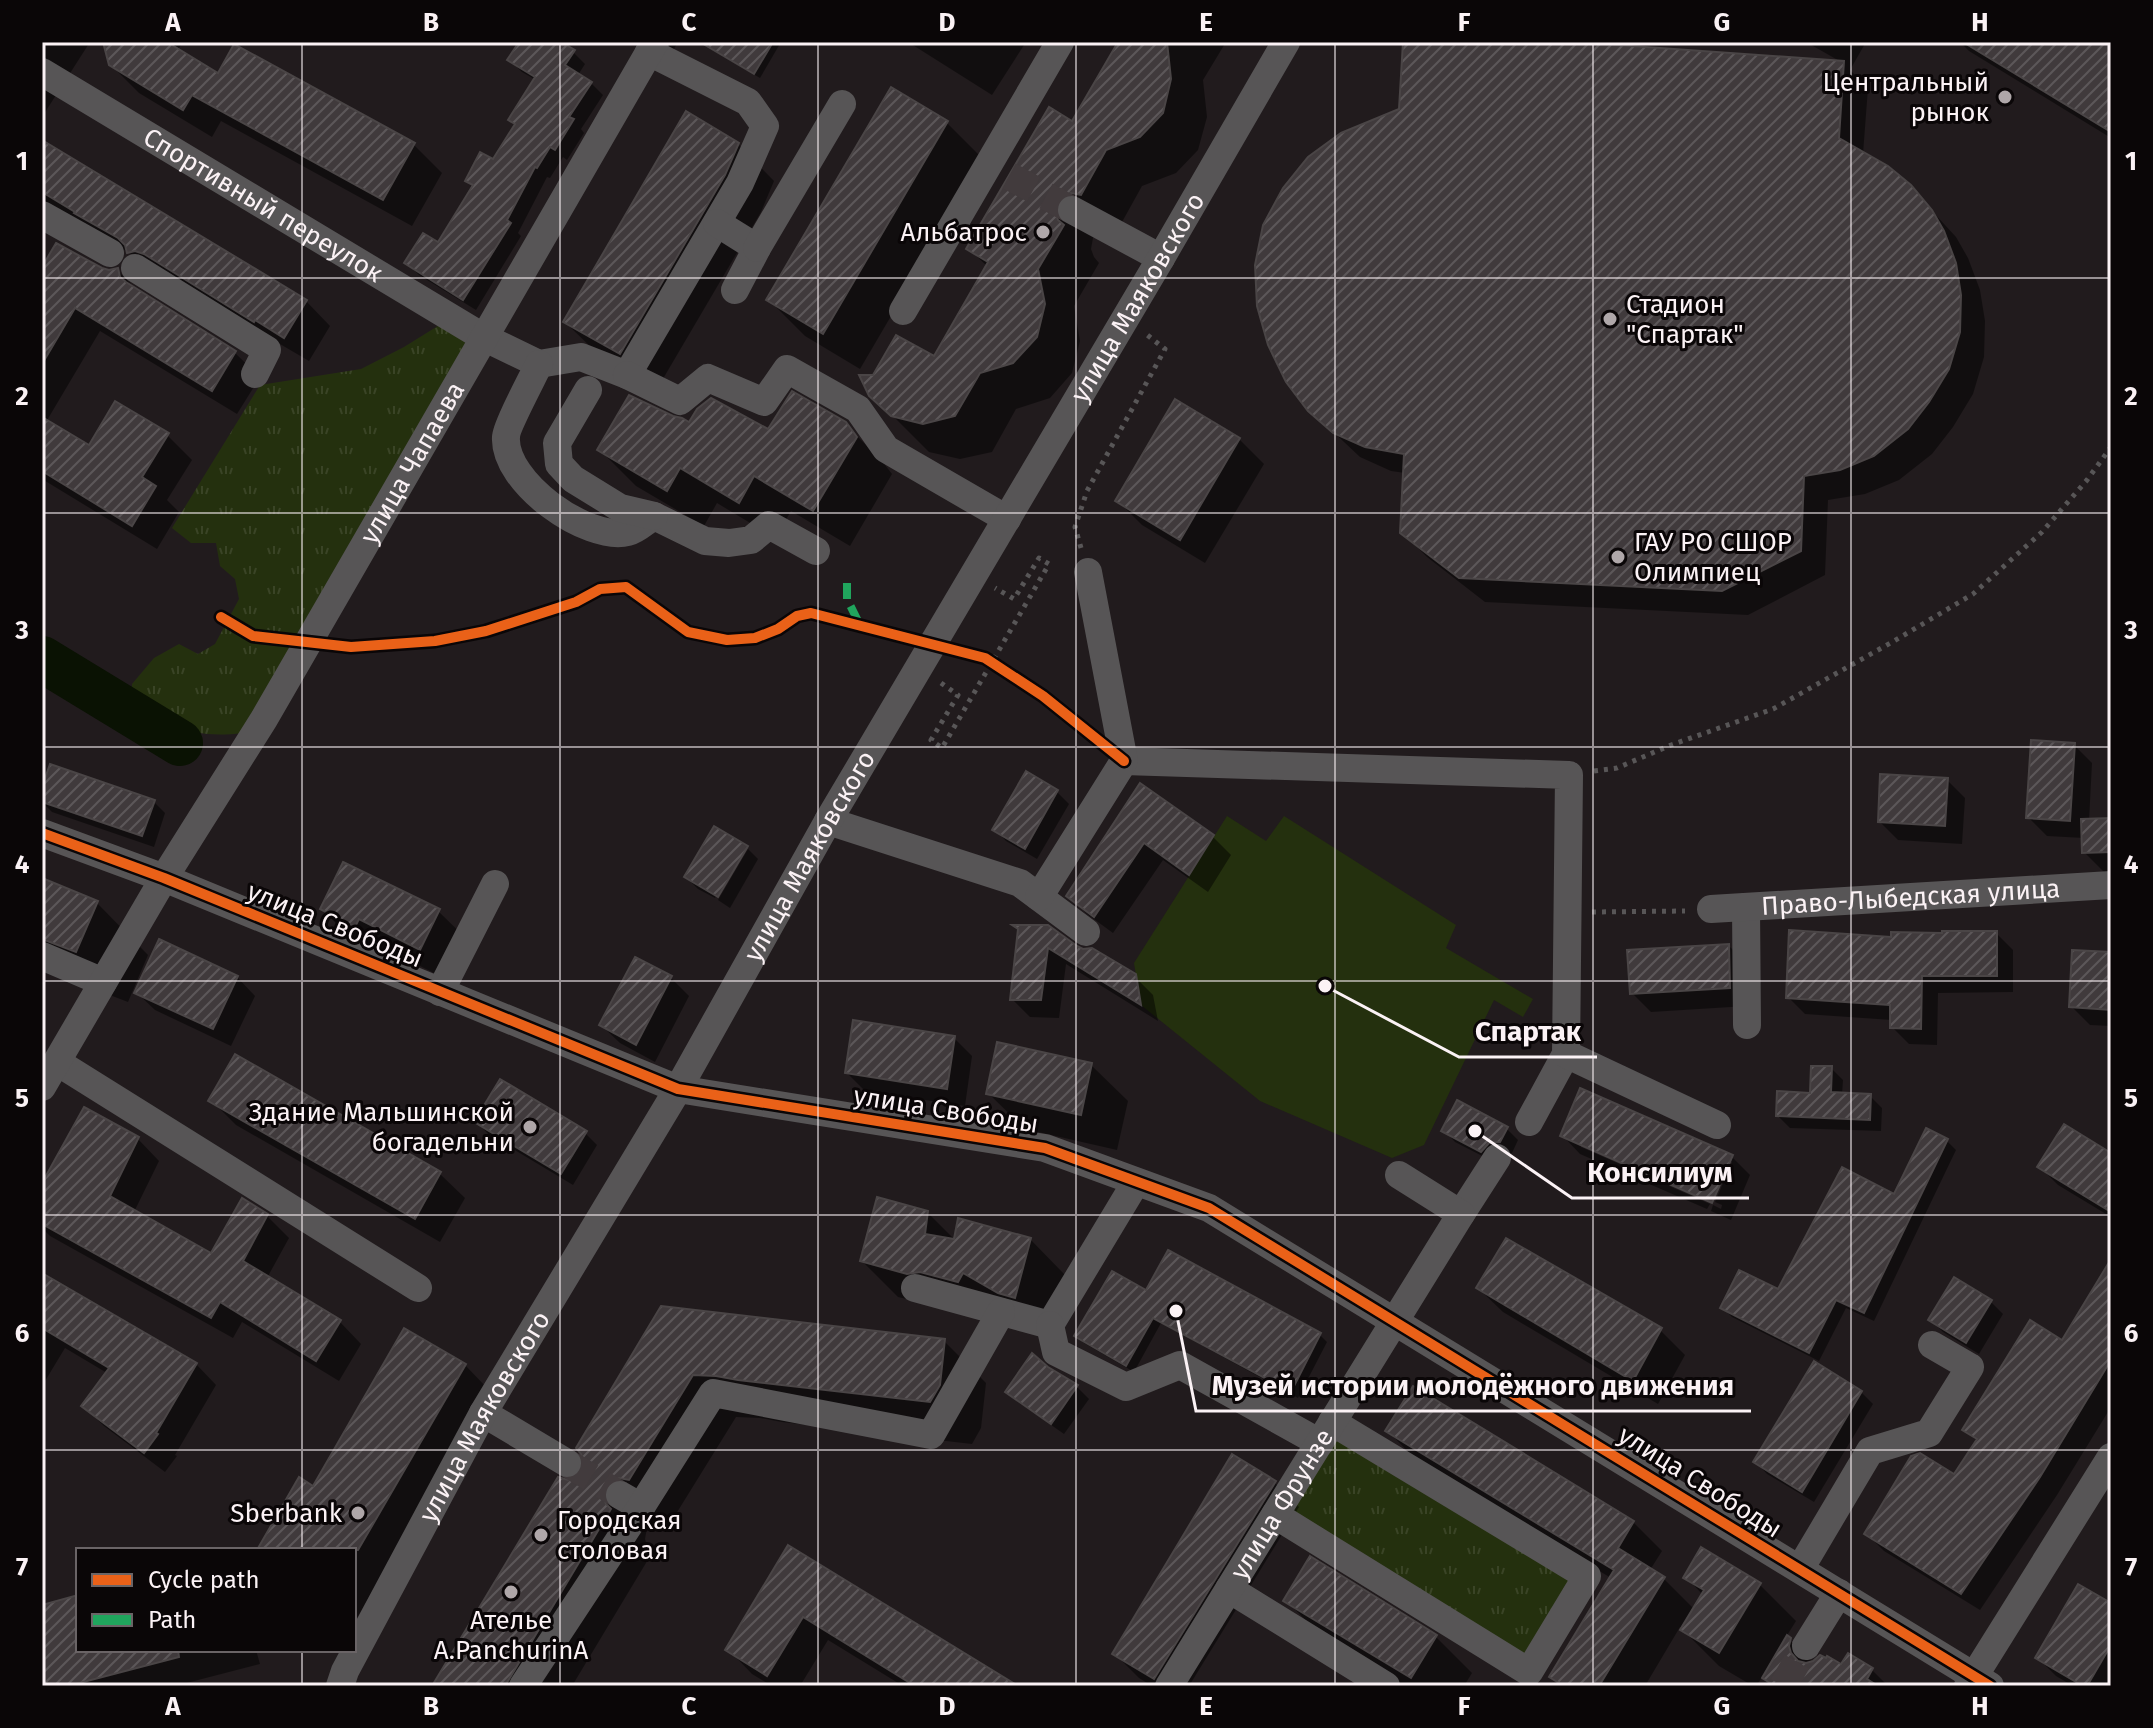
<svg xmlns="http://www.w3.org/2000/svg" width="2153" height="1728" viewBox="0 0 2153 1728" font-family="'Fira Sans',sans-serif">
<style>
.grass{fill:url(#grass-tufts)}
.pitch{fill:#24300e}
.shadow{fill:#0007}
.lines{fill:none;stroke-linecap:round;stroke-linejoin:round}
.river{stroke:#0a1203;stroke-width:46}
.building{fill:url(#building-hatch);stroke:#4a4546;stroke-width:2}
.minor-tunnel{stroke:#423b3d;stroke-width:28;stroke-dasharray:28 14;stroke-linecap:butt}
.path{stroke:#585657;stroke-width:5;stroke-dasharray:4 6;stroke-linecap:butt}
.minor{stroke:#575556;stroke-width:28}
.quiet{stroke:#20a55d;stroke-width:8;stroke-dasharray:16 8;stroke-linecap:butt}
.cycleway-casing{stroke:#0a0607;stroke-width:15}
.cycleway{stroke:#ea6118;stroke-width:10}
.grid{fill:none;stroke:#fbf2f5;stroke-width:2;stroke-opacity:0.55}
.poi-dot{fill:#afa7a9;stroke:#0a0607;stroke-width:3}
.labels{text-anchor:middle;dominant-baseline:central;stroke-width:6;stroke-linejoin:round;paint-order:stroke}
.poi-label{font-size:26px;fill:#fbf2f5;stroke:#0a0607;text-anchor:end}
.street-label{font-size:26px;fill:#fbf2f5;stroke:#0a0607}
.leader{fill:none;stroke:#fbf2f5;stroke-width:3}
.callout-dot{fill:#fbf2f5;stroke:#0a0607;stroke-width:3}
.callout-label{font-size:28px;text-anchor:middle;font-weight:bold;fill:#fbf2f5;stroke:#0a0607;stroke-width:6;stroke-linejoin:round;paint-order:stroke}
.neatline{fill:none;stroke:#fbf2f5;stroke-width:3}
.grid-label{font-size:26px;text-anchor:middle;font-weight:bold;fill:#fbf2f5}
</style>
<defs>
<pattern id="grass-tufts" width="24" height="20" patternUnits="userSpaceOnUse" patternTransform="scale(2)"><rect width="24" height="20" fill="#24300e"/><path d="M3 7l-1-3M5 7V3M7 7l1-3M15 17l-1-3M17 17v-4M19 17l1-3" fill="none" stroke="#3a4426"/></pattern>
<pattern id="building-hatch" width="6" height="6" patternUnits="userSpaceOnUse" patternTransform="scale(2)"><rect width="6" height="6" fill="#403a3c"/><path d="M-1 1l2-2M0 6l6-6M5 7l2-2" fill="none" stroke="#5c5759"/></pattern>
</defs>
<rect width="100%" height="100%" fill="#211b1d"/>
<g class="grass">
<path d="M441,324L473,341L242,733C195,739 169,727 132,700V684L154,658L179,644L198,654L215,644L239,599L235,579L220,566L216,543H191L172,528L260,385L361,369L404,347Z"/>
<path d="M1342,1430L1581,1578L1528,1663L1289,1515Z"/>
</g>
<path class="pitch" d="M1227,816L1266,841L1284,816L1456,925L1446,948L1533,999L1523,1017L1494,1000L1424,1145L1392,1158L1260,1101L1141,1005L1134,963Z"/>
<g class="shadow">
<path d="M42,42H90L42,117Z"/>
<path d="M105,42H183L177,51L219,76L413,144L442,173L412,226L221,121L212,137L139,93L110,64Z"/>
<path d="M521,42H557L573,52L585,64L578,75L591,83L603,95L581,129L584,133L567,160L563,157L550,178L547,177L518,233L521,236L476,310L419,275L407,263L438,244L474,187L468,180L494,162L516,126L511,120L536,80L522,72L510,60Z"/>
<path d="M631,42H678L666,63Z"/>
<path d="M713,42H781L760,78L716,52L711,46Z"/>
<path d="M908,42H1026L992,95Z"/>
<path d="M1114,42H1226L1203,80L1207,117L1198,150L1176,173L1142,186L1117,231L1099,232L1093,238L1091,249L1094,257L1099,263L1074,306L1080,341L1072,373L1050,398L1016,409L992,452L960,459L929,452L871,394L874,377L934,359L988,267L969,249L1073,123L1118,46Z"/>
<path d="M1405,42H1547L1843,63L1806,42H1866L1850,70L1868,88L1863,154L1910,187L1956,237L1968,258L1980,290L1985,321L1984,357L1973,394L1953,427L1932,454L1899,480L1865,494L1828,500L1825,575L1748,615L1485,602L1427,557L1402,532L1405,473L1391,471L1360,457L1310,410L1401,110Z"/>
<path d="M1960,42H2111V138L1969,51Z"/>
<path d="M946,122L983,159L860,369L805,336L769,300Z"/>
<path d="M42,142L306,301L330,326L309,361L280,344L279,345L153,277L131,254L42,200Z"/>
<path d="M738,144L774,181L761,212L657,389L602,358L565,322Z"/>
<path d="M42,270L109,272L117,270L142,295L235,353L260,377L237,414L100,331L46,422L90,448L167,435L192,460L167,500L179,512L157,549L42,479Z"/>
<path d="M1176,401L1239,439L1264,464L1205,563L1142,525L1117,500Z"/>
<path d="M845,424L882,461L892,474L850,546L791,511L775,538L717,503L704,526L636,486L600,450L690,425L768,432Z"/>
<path d="M2074,745L2092,763L2089,821L2111,820V879L2084,852V838L2047,836L2028,817Z"/>
<path d="M1947,780L1965,798L1962,844L1898,840L1880,822Z"/>
<path d="M1141,786L1213,837L1231,855L1208,892L1163,860L1113,933L1087,914L1069,896Z"/>
<path d="M1057,792L1069,804L1037,859L1006,841L995,829Z"/>
<path d="M42,794L153,801L165,813L154,847L52,812L42,802Z"/>
<path d="M714,828L747,848H744L715,898L698,889L686,877Z"/>
<path d="M748,849L758,859L730,908L718,900Z"/>
<path d="M42,880L97,903L148,955L128,1002L42,969Z"/>
<path d="M322,909L438,911L475,947L456,984L396,954L392,962L358,945Z"/>
<path d="M1020,931L1076,948L1134,976L1153,995L1158,1021L1066,964L1059,1018L1030,1017L1012,999Z"/>
<path d="M1996,933L2013,950V992L1938,993L1937,1045L1909,1044L1892,1027V1020L1805,1014L1788,997L1893,939Z"/>
<path d="M1729,946L1747,964V1006L1651,1012L1632,993Z"/>
<path d="M2111,954V1026L2090,1025L2071,1006Z"/>
<path d="M237,977L255,996L231,1046L155,1010L136,992Z"/>
<path d="M671,978L689,996L655,1062L620,1043L601,1025Z"/>
<path d="M954,1038L972,1056L965,1106L865,1091L847,1073Z"/>
<path d="M236,1057L440,1174L465,1198L440,1242L236,1125L211,1100Z"/>
<path d="M1091,1065L1128,1101L1117,1150L1025,1129L988,1093Z"/>
<path d="M1831,1068L1843,1080L1842,1095L1870,1096L1882,1108L1881,1131L1790,1128L1778,1116L1812,1095Z"/>
<path d="M477,1122L585,1133L597,1145L573,1185L488,1134Z"/>
<path d="M1506,1128L1518,1140L1512,1153L1501,1155L1494,1162L1455,1142L1444,1130Z"/>
<path d="M1562,1135L1732,1157L1750,1175L1731,1220L1711,1211L1713,1205L1721,1209L1722,1205L1715,1202L1732,1162L1581,1143V1147L1710,1204L1707,1209L1580,1154Z"/>
<path d="M138,1139L159,1161L134,1212L212,1255L243,1201L267,1216L289,1238L267,1278L340,1322L361,1344L339,1381L242,1322L233,1338L50,1236L42,1228V1188Z"/>
<path d="M1946,1140L1956,1150L1874,1321L1846,1308L1819,1361L1732,1317L1722,1307L1779,1291L1895,1197Z"/>
<path d="M2111,1155V1217L2058,1185L2040,1167Z"/>
<path d="M927,1212L955,1240L1030,1239L1066,1276L1051,1333L898,1297L862,1261Z"/>
<path d="M2111,1263V1407L2057,1495L1980,1610L1884,1551L1866,1533L1955,1477L1978,1442L1965,1429L2062,1342Z"/>
<path d="M42,1275L196,1364L216,1385L175,1455L177,1456L165,1472L104,1426L83,1406L107,1373L65,1348L42,1386Z"/>
<path d="M1955,1280L1991,1302L2003,1314L1979,1354L1943,1332L1931,1320Z"/>
<path d="M1478,1288L1660,1330L1685,1355L1658,1404L1503,1312Z"/>
<path d="M1146,1293L1320,1335L1327,1342L1298,1398L1161,1323L1134,1372L1084,1343L1077,1336Z"/>
<path d="M662,1308L944,1341L986,1383L981,1428L972,1444L782,1422L760,1418L736,1417L671,1522L663,1520L653,1523L647,1528L645,1539L648,1549L652,1553L572,1686H435L568,1482L583,1473Z"/>
<path d="M465,1365L489,1390L354,1623V1550H261L314,1489Z"/>
<path d="M1047,1368L1077,1387L1089,1399L1064,1434L1020,1403L1008,1391Z"/>
<path d="M1861,1392L1873,1404L1814,1502L1767,1474L1756,1462Z"/>
<path d="M1388,1431L1633,1522L1662,1551L1650,1570L1664,1579L1695,1610L1703,1595L1686,1577L1759,1584L1796,1621L1786,1637L1814,1663L1872,1670L1888,1686H1773L1763,1676L1756,1686H1753L1719,1666L1680,1627L1645,1686H1561L1552,1677L1611,1578L1416,1460Z"/>
<path d="M1275,1483L1299,1507L1189,1686H1152L1139,1678L1114,1653Z"/>
<path d="M789,1548L1014,1686H903L828,1640L800,1686H772L752,1674L728,1649Z"/>
<path d="M78,1597V1650H256L260,1664L175,1686H42V1607Z"/>
<path d="M1286,1600L1436,1637L1472,1673L1464,1686H1403L1322,1637Z"/>
<path d="M2111,1605V1686H2073L2056,1676L2038,1658Z"/>
</g>
<g class="lines">
<path class="river" d="M42,659L180,743"/>
</g>
<g class="building">
<path d="M103,42H167L218,73L234,44L415,143L383,200L192,95L183,110L109,65Z"/>
<path d="M519,42H561L575,50L565,65L592,82L569,117L574,119L555,150L550,147L537,168L535,167L507,220L511,223L463,300L404,263L423,233L438,242L473,185L465,181L480,152L493,159L515,124L508,120L535,77L507,60Z"/>
<path d="M700,42H773L754,74Z"/>
<path d="M1118,42H1167L1171,79L1163,113L1140,137L1106,150L1081,195L1071,193L1062,196L1058,201L1055,211L1058,220L1064,225L1038,269L1045,304L1037,337L1013,363L980,373L955,416L923,424L891,416L869,396L859,375H873L896,335L934,356L988,262L966,249L1049,107L1072,121Z"/>
<path d="M1403,42H1575L1844,61L1839,138L1888,166L1911,185L1932,210L1944,231L1956,263L1961,295L1960,332L1949,369L1929,402L1908,429L1874,456L1840,470L1804,476L1801,551L1722,591L1459,578L1400,533L1404,454L1365,447L1333,433L1308,411L1286,382L1268,345L1257,306L1255,265L1263,225L1283,188L1308,157L1341,133L1399,109Z"/>
<path d="M1963,42H2111V132Z"/>
<path d="M891,87L948,121L823,334L766,300Z"/>
<path d="M686,111L739,143L725,175L620,354L563,322Z"/>
<path d="M42,140L307,300L284,338L255,320L254,322L144,254L135,251L127,253L125,245L118,238L74,213L75,212L42,192Z"/>
<path d="M56,243L102,268L109,270L118,268L120,277L126,282L236,351L212,391L75,308L42,364V267Z"/>
<path d="M792,391L846,422L857,437L813,511L754,476L739,503L680,468L667,491L597,450L629,395L673,416L682,418L689,422L697,409L711,398L768,429Z"/>
<path d="M1175,399L1240,438L1180,540L1115,501Z"/>
<path d="M115,401L169,433L142,477L156,486L132,526L42,471V417L89,445Z"/>
<path d="M2031,740L2075,743L2070,821L2026,818Z"/>
<path d="M50,764L155,800L142,836L42,802V787Z"/>
<path d="M1026,771L1058,790L1025,849L992,830Z"/>
<path d="M1880,774L1948,778L1945,826L1878,822Z"/>
<path d="M1140,783L1214,835L1189,875L1144,843L1094,917L1066,896Z"/>
<path d="M2111,818V852L2082,853L2081,819Z"/>
<path d="M714,826L748,846L718,897L684,877Z"/>
<path d="M343,862L440,909L420,950L359,919L355,927L320,909Z"/>
<path d="M42,878L98,901L76,952L42,939Z"/>
<path d="M1012,925H1048L1077,946L1083,949L1092,948L1136,974L1141,1005L1048,948L1041,1000H1010L1018,929Z"/>
<path d="M1789,930L1891,937V932L1942,933V931H1997V976H1922L1921,1029L1890,1028V1005L1786,998Z"/>
<path d="M159,939L238,976L213,1029L134,993Z"/>
<path d="M1729,944L1730,988L1630,994L1627,950Z"/>
<path d="M2072,950L2111,952V1010L2069,1007Z"/>
<path d="M635,957L672,976L636,1045L599,1025Z"/>
<path d="M853,1020L955,1036L947,1089L845,1073Z"/>
<path d="M997,1042L1092,1063L1081,1115L986,1094Z"/>
<path d="M235,1054L441,1172L415,1219L208,1101Z"/>
<path d="M1811,1066H1832L1831,1092L1871,1094L1870,1120L1776,1116L1777,1091L1810,1093Z"/>
<path d="M500,1079L587,1131L561,1174L474,1122Z"/>
<path d="M1580,1088L1733,1155L1712,1203L1560,1136Z"/>
<path d="M1457,1100L1508,1127L1500,1142L1489,1143L1481,1152L1441,1131Z"/>
<path d="M84,1107L139,1137L110,1196L211,1253L242,1198L268,1214L243,1261L341,1320L316,1361L220,1302L211,1318L42,1224V1183Z"/>
<path d="M2064,1124L2111,1153V1212L2037,1167Z"/>
<path d="M1926,1128L1948,1139L1864,1313L1836,1300L1809,1353L1720,1308L1739,1270L1778,1289L1842,1167L1894,1194Z"/>
<path d="M877,1197L928,1211L925,1234L954,1239L958,1218L1031,1238L1015,1298L998,1293L963,1273L958,1282L920,1272L907,1274L860,1261Z"/>
<path d="M1506,1238L1662,1328L1633,1381L1476,1288Z"/>
<path d="M1168,1250L1321,1333L1291,1392L1153,1318L1126,1366L1074,1336L1112,1271L1146,1290Z"/>
<path d="M2111,1259V1360L2040,1477L1961,1594L1864,1534L1911,1456L1920,1453L1954,1474L1977,1439L1962,1430L2030,1320L2062,1340Z"/>
<path d="M42,1273L197,1363L156,1433L158,1434L144,1453L81,1406L109,1368L42,1328Z"/>
<path d="M1954,1277L1992,1300L1966,1343L1928,1320Z"/>
<path d="M661,1306L945,1339L940,1385L930,1402L738,1380L716,1376L693,1375L629,1480L619,1478L611,1481L606,1486L603,1496L606,1504L611,1509L505,1686H432L558,1477L568,1480L576,1477L581,1472L584,1462L581,1454L576,1448Z"/>
<path d="M404,1328L466,1364L358,1550H257L299,1477L313,1486Z"/>
<path d="M1032,1353L1048,1367L1078,1385L1051,1424L1005,1392Z"/>
<path d="M1814,1361L1862,1391L1802,1492L1753,1462Z"/>
<path d="M1413,1386L1634,1521L1618,1548L1665,1577L1599,1686H1564L1549,1677L1614,1570L1385,1431Z"/>
<path d="M1232,1454L1276,1481L1154,1679L1112,1654Z"/>
<path d="M788,1545L1018,1686H915L803,1617L767,1676L725,1650Z"/>
<path d="M1701,1547L1761,1583L1719,1653L1680,1630L1704,1590L1683,1578Z"/>
<path d="M1310,1556L1437,1635L1411,1678L1283,1601Z"/>
<path d="M2078,1584L2111,1603V1645L2087,1686H2083L2035,1658Z"/>
<path d="M78,1595V1650H178L179,1657L68,1686H42V1605Z"/>
<path d="M1787,1635L1791,1638L1789,1646L1791,1653L1798,1661L1806,1663L1813,1661L1820,1655L1826,1658L1827,1656L1841,1664L1848,1653L1873,1668L1867,1679L1878,1686H1775L1762,1678Z"/>
</g>
<g class="lines">
<g class="minor-tunnel">
<path d="M1009,176L1072,210"/>
<path d="M567,1463L620,1495"/>
<path d="M1783,1686L1806,1646"/>
</g>
<g class="path">
<path d="M1081,548L1075,527L1087,491L1165,349L1146,334"/>
<path d="M941,683L958,695L931,740L942,748L1049,564L1039,558L1014,599L995,588"/>
<path d="M1594,771L1617,768L1671,745L1773,709L1894,641L1973,594L2042,532L2087,480L2111,447"/>
<path d="M1592,912L1685,911"/>
</g>
<g class="minor">
<path id="s1" d="M42,72L483,337L539,364L581,357L627,375L740,183L765,126L748,102L649,52"/>
<path d="M1072,210L1161,258"/>
<path d="M42,215L110,253"/>
<path d="M717,223L757,248L735,290"/>
<path d="M757,248L842,104"/>
<path d="M135,268L267,350L255,374"/>
<path d="M903,311L1060,42"/>
<path d="M539,364C533,377 506,427 506,437C503,482 587,542 628,532C637,530 647,520 654,516L705,541L729,543L751,540L769,525L816,551"/>
<path d="M627,375L680,401L708,378L764,402L787,369L858,409L886,449L1007,519"/>
<path d="M588,390L557,443L559,464L573,479L620,508L654,516"/>
<path d="M1124,761L1569,775L1566,1054L1529,1122"/>
<path d="M828,821L1020,883L1086,932"/>
<path d="M42,833L164,878L678,1089L1045,1148L1209,1208L1990,1686"/>
<path d="M1039,897L1124,761L1088,572"/>
<path d="M1746,907L1747,1025"/>
<path id="s2" d="M1711,909L2111,885"/>
<path d="M42,956L103,982"/>
<path d="M440,992L495,884"/>
<path d="M1566,1054L1717,1125"/>
<path d="M57,1062L418,1288"/>
<path id="s3" d="M42,1087L164,878L264,719L655,42"/>
<path d="M1461,1214L1497,1158"/>
<path d="M915,1288L1050,1325L1136,1182"/>
<path d="M1050,1325L1056,1352L1126,1387L1180,1365L1320,1443"/>
<path d="M483,1413L567,1463"/>
<path d="M620,1495L641,1507"/>
<path d="M1275,1515L1529,1672L1587,1576L1332,1422"/>
<path d="M1800,1569L1870,1451L1929,1433L1970,1367L1932,1345"/>
<path d="M1229,1589L1386,1686"/>
<path d="M1806,1646L1839,1593"/>
<path id="s4" d="M340,1686L345,1671L483,1413L678,1089L828,821L1161,258L1286,42"/>
<path d="M523,1686L641,1507L713,1393L931,1435L1001,1312"/>
<path id="s5" d="M1169,1686L1461,1214L1399,1175"/>
<path d="M1968,1686L2111,1457"/>
</g>
<path class="quiet" d="M847,583V599L860,625"/>
<g class="cycleway-casing">
<g id="cycleway">
<path d="M221,617L253,636L351,647L435,641L486,631L576,602L600,589L626,587L688,632L727,640L755,638L778,629L797,616L811,613L985,658L1043,696L1124,761"/>
<path d="M42,833L164,878L678,1089L1045,1148L1209,1208L1990,1686"/>
</g>
</g>
<use href="#cycleway" class="cycleway"/>
</g>
<path class="grid" d="M302,42V1550M560,42V1686M818,42V1686M1076,42V1686M1335,42V1686M1593,42V1686M1851,42V1686M42,278H2111M42,513H2111M42,747H2111M42,981H2111M42,1215H2111M42,1450H2111M302,1650V1686"/>
<g class="poi-dot">
<circle cx="2005" cy="97" r="8"/>
<circle cx="1043" cy="232" r="8"/>
<circle cx="1610" cy="319" r="8"/>
<circle cx="1618" cy="557" r="8"/>
<circle cx="530" cy="1127" r="8"/>
<circle cx="358" cy="1513" r="8"/>
<circle cx="541" cy="1535" r="8"/>
<circle cx="511" cy="1592" r="8"/>
</g>
<g class="labels">
<g class="poi-label">
<text x="1989" y="82">Центральный<tspan x="1989" dy="30">рынок</tspan></text>
<text x="1027" y="232">Альбатрос</text>
<text x="1626" y="304" text-anchor="start">Стадион<tspan x="1626" dy="30">"Спартак"</tspan></text>
<text x="1634" y="542" text-anchor="start">ГАУ РО СШОР<tspan x="1634" dy="30">Олимпиец</tspan></text>
<text x="514" y="1112">Здание Мальшинской<tspan x="514" dy="30">богадельни</tspan></text>
<text x="342" y="1513">Sberbank</text>
<text x="557" y="1520" text-anchor="start">Городская<tspan x="557" dy="30">столовая</tspan></text>
<text x="511" y="1620" text-anchor="middle">Ателье<tspan x="511" dy="30">A.PanchurinA</tspan></text>
</g>
<g class="street-label">
<text stroke="none"><textPath href="#s1" startOffset="258">Спортивный переулок</textPath></text>
<text stroke="none"><textPath href="#s4" startOffset="1602">улица Маяковского</textPath></text>
<text stroke="none"><textPath href="#s3" startOffset="726">улица Чапаева</textPath></text>
<text stroke="none"><textPath href="#s4" startOffset="954">улица Маяковского</textPath></text>
<text stroke="none"><textPath href="#s2" startOffset="200">Право-Лыбедская улица</textPath></text>
<text transform="translate(335 925) rotate(22)">улица Свободы</text>
<text transform="translate(946 1110) rotate(9)">улица Свободы</text>
<text stroke="none"><textPath href="#s4" startOffset="306">улица Маяковского</textPath></text>
<text transform="translate(1700 1482) rotate(32)">улица Свободы</text>
<text stroke="none"><textPath href="#s5" startOffset="214">улица Фрунзе</textPath></text>
</g>
</g>
<path class="leader" d="M1325 986L1459 1057H1597M1475 1131L1572 1198H1749M1176 1311L1196 1411H1751"/>
<g class="callout-dot">
<circle cx="1325" cy="986" r="8"/>
<circle cx="1475" cy="1131" r="8"/>
<circle cx="1176" cy="1311" r="8"/>
</g>
<g class="callout-label">
<text x="1528" y="1041">Спартак</text>
<text x="1660" y="1182">Консилиум</text>
<text x="1473" y="1395">Музей истории молодёжного движения</text>
</g>
<rect width="2153" height="1728" fill="none" stroke="#0a0607" stroke-width="88"/>
<rect x="76" y="1548" width="280" height="104" fill="#0a0607" stroke="#6a6466" stroke-width="2"/>
<rect x="92" y="1574" width="40" height="12" fill="#ea6118" stroke="#6a6466" stroke-width="2"/>
<text x="148" y="1588" font-size="24" fill="#fbf2f5">Cycle path</text>
<rect x="92" y="1614" width="40" height="12" fill="#20a55d" stroke="#6a6466" stroke-width="2"/>
<text x="148" y="1628" font-size="24" fill="#fbf2f5">Path</text>
<rect x="44" y="44" width="2065" height="1640" class="neatline"/>
<g class="grid-label">
<text x="173" y="31">A</text>
<text x="431" y="31">B</text>
<text x="689" y="31">C</text>
<text x="947" y="31">D</text>
<text x="1206" y="31">E</text>
<text x="1464" y="31">F</text>
<text x="1722" y="31">G</text>
<text x="1980" y="31">H</text>
<text x="22" y="170">1</text>
<text x="2131" y="170">1</text>
<text x="22" y="405">2</text>
<text x="2131" y="405">2</text>
<text x="22" y="639">3</text>
<text x="2131" y="639">3</text>
<text x="22" y="873">4</text>
<text x="2131" y="873">4</text>
<text x="22" y="1107">5</text>
<text x="2131" y="1107">5</text>
<text x="22" y="1342">6</text>
<text x="2131" y="1342">6</text>
<text x="22" y="1576">7</text>
<text x="2131" y="1576">7</text>
<text x="173" y="1715">A</text>
<text x="431" y="1715">B</text>
<text x="689" y="1715">C</text>
<text x="947" y="1715">D</text>
<text x="1206" y="1715">E</text>
<text x="1464" y="1715">F</text>
<text x="1722" y="1715">G</text>
<text x="1980" y="1715">H</text>
</g>
</svg>
